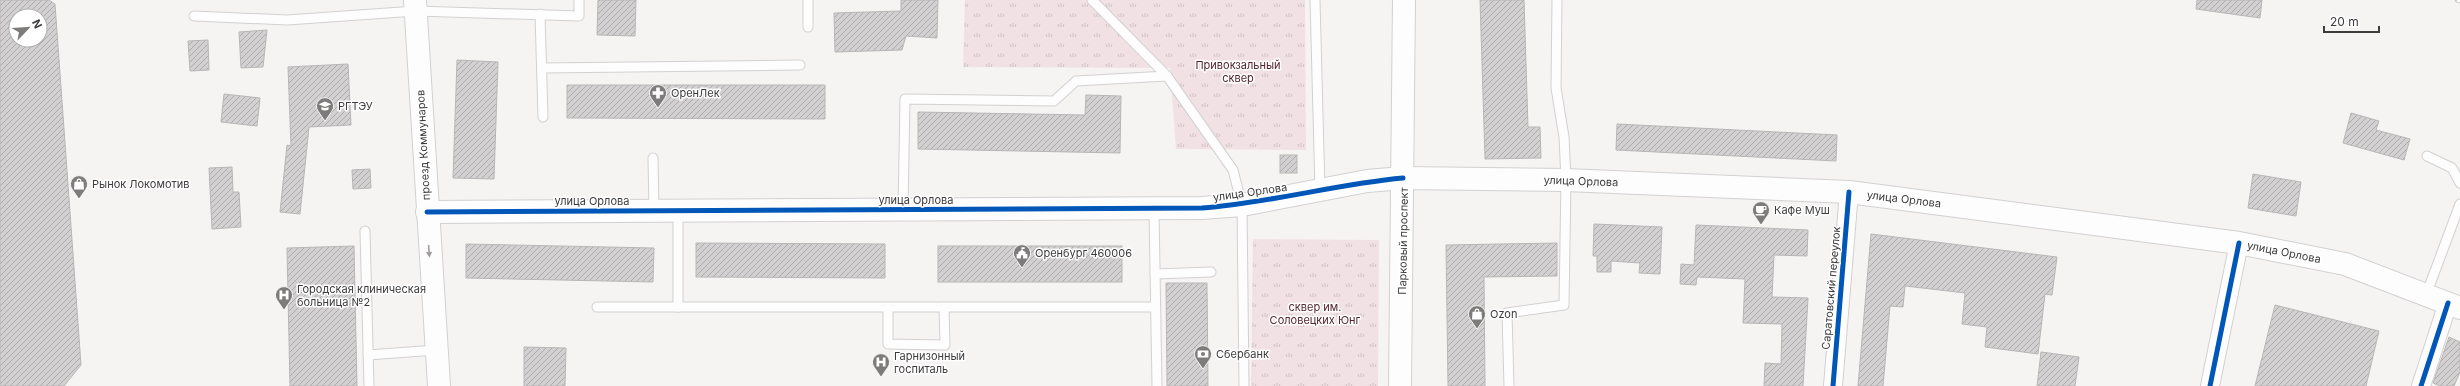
<svg xmlns="http://www.w3.org/2000/svg" width="2460" height="386" viewBox="0 0 2460 386" font-family="Inter,sans-serif">
<style>
.grass{fill:url(#grass-tufts)}
.building{fill:url(#building-hatch);stroke:#b8b6b6;fill-rule:evenodd}
.lines{fill:none;stroke-linecap:round;stroke-linejoin:round}
.lane-casing{stroke:#d2d0d0;stroke-width:11}
.street-casing{stroke:#d2d0d0;stroke-width:20}
.secondary-casing{stroke:#d2d0d0;stroke-width:24}
.lane{stroke:#fefdfd;stroke-width:9}
.street{stroke:#fefdfd;stroke-width:18}
.secondary{stroke:#fefdfd;stroke-width:22}
.rail-casing{stroke:#c5c3c3;stroke-width:4.5}
.rail{stroke:#fff;stroke-width:3;stroke-dasharray:9;stroke-linecap:butt}
.cycleway-casing{stroke:#fff;stroke-width:8}
.cycleway{stroke:#0057b8;stroke-width:5}
.oneway{fill:#9e9c9c}
.labels{text-anchor:middle;dominant-baseline:central;stroke-width:3;stroke-linejoin:round;paint-order:stroke}
.park-label{font-size:11px;fill:#542530;stroke:#fff}
.poi-label{font-size:11px;fill:#3d3b3b;stroke:#fff;text-anchor:start}
.street-label{font-size:11px;fill:#3d3b3b;stroke:#fff}
</style>
<defs>
<pattern id="grass-tufts" width="24" height="20" patternUnits="userSpaceOnUse"><rect width="24" height="20" fill="#f1e1e4"/><path d="M3 7l-1-3M5 7V3M7 7l1-3M15 17l-1-3M17 17v-4M19 17l1-3" fill="none" stroke="#d0c2c4"/></pattern>
<pattern id="building-hatch" width="6" height="6" patternUnits="userSpaceOnUse"><rect width="6" height="6" fill="#d2d0d0"/><path d="M-1 1l2-2M0 6l6-6M5 7l2-2" fill="none" stroke="#acaaaa"/></pattern>
</defs>
<rect width="100%" height="100%" fill="#f6f3f3"/>
<g class="grass">
<path d="M965,0H1305L1306,150L1176,149L1170,68L963,67Z"/>
<path d="M1253,239L1379,240L1378,386H1251Z"/>
</g>
<g class="building">
<path d="M0,0H49L55,4L81,365L64,386H0ZM16,16H40V40H16Z"/>
<path d="M598,0H636L635,36L597,35Z"/>
<path d="M901,0H938L937,38L906,36L902,50L835,52L834,13L901,11Z"/>
<path d="M1480,0H1524L1528,127H1540L1541,158L1485,159Z"/>
<path d="M2197,0H2262L2260,18L2196,9Z"/>
<path d="M267,30L263,67L241,68L239,32Z"/>
<path d="M208,40L209,70L190,71L188,41Z"/>
<path d="M457,60L498,62L494,179L453,178Z"/>
<path d="M348,64L351,125L309,127L300,214L280,212L287,145L291,146L288,67Z"/>
<path d="M567,85H825V119L567,118Z"/>
<path d="M224,94L260,98L257,126L221,122Z"/>
<path d="M1086,95L1121,96L1120,153L918,149V112L1085,115Z"/>
<path d="M2351,113L2379,121L2376,130L2410,139L2404,160L2343,143Z"/>
<path d="M1617,124L1837,135L1836,161L1616,150Z"/>
<rect x="1280" y="155" width="17" height="18"/>
<path d="M232,167L233,192H239L241,227L212,229L209,168Z"/>
<path d="M370,169L371,188L353,189L352,170Z"/>
<path d="M2253,174L2301,182L2296,216L2248,208Z"/>
<path d="M1594,224L1662,227L1660,274L1639,273L1640,263L1611,261V272H1597V256H1593Z"/>
<path d="M1696,225L1808,230L1807,256L1774,255L1772,297L1808,298L1803,386H1764L1765,363L1781,364L1782,324L1743,323L1745,279L1697,277L1696,285L1680,284L1681,264L1694,265Z"/>
<path d="M1871,234L2057,257L2052,295L2045,294L2038,354L1985,347L1987,327L1962,324L1965,293L1905,286L1903,307L1890,306L1883,386H1858Z"/>
<path d="M696,243L885,244V278L696,277Z"/>
<path d="M1557,243V276L1484,277L1485,386H1448L1446,245Z"/>
<path d="M466,244L654,248L653,282L466,278Z"/>
<path d="M354,246L357,386H290L287,248Z"/>
<rect x="938" y="246" width="184" height="36"/>
<path d="M1166,283H1207L1208,386H1167Z"/>
<path d="M2275,305L2379,331L2366,386H2255Z"/>
<path d="M2449,337L2460,342V372L2454,386H2440L2433,383Z"/>
<path d="M524,347L566,348L565,386H524Z"/>
<path d="M2041,352L2079,357L2075,386H2037Z"/>
</g>
<g class="lines">
<g class="lane-casing">
<g id="lane">
<path d="M1092,0L1167,76"/>
<path d="M1315,0L1320,190"/>
<path d="M540,14L543,117"/>
<path d="M194,16L287,20L416,11L579,16V0"/>
<path d="M808,27V0"/>
<path d="M542,68L800,65"/>
<path d="M2427,156L2452,168L2460,183"/>
<path d="M653,158L654,210"/>
<path d="M678,210V307H1155"/>
<path d="M903,210L905,99L1054,101L1076,81L1167,76L1233,170L1242,205L1244,386"/>
<path d="M1154,210L1157,386"/>
<path d="M365,231L369,386"/>
<path d="M1155,274L1211,272"/>
<path d="M2426,295L2460,204"/>
<path d="M597,307H678"/>
<path d="M888,307V344L945,345L944,307"/>
<path d="M368,355L436,350"/>
<path d="M1509,386L1507,313L1564,305L1566,180L1564,137L1556,88L1557,0"/>
</g>
</g>
<g class="street-casing">
<g id="street">
<path d="M1833,386L1849,192"/>
<path d="M2210,386L2239,243"/>
<path d="M2421,386L2448,303"/>
</g>
</g>
<g class="secondary-casing">
<g id="secondary">
<path d="M415,0L439,386"/>
<path d="M427,212L1202,208L1242,205L1367,181L1403,178L1566,180L1849,192L2239,243L2345,264L2460,308"/>
<path d="M1400,386L1404,0"/>
</g>
</g>
<use href="#lane" class="lane"/>
<use href="#street" class="street"/>
<use href="#secondary" class="secondary"/>
<g class="rail-casing">
<path id="rail" d="M2457,0L2460,1"/>
</g>
<use href="#rail" class="rail"/>
<g class="cycleway-casing">
<g id="cycleway">
<path d="M427,212L1202,208C1270,203 1336,184 1403,178"/>
<path d="M1833,386L1849,192"/>
<path d="M2210,386L2239,243"/>
<path d="M2421,386L2448,303"/>
</g>
</g>
<use href="#cycleway" class="cycleway"/>
</g>
<defs><path id="oneway-solid" d="M-6-.8H1V-3.2L6.5 0L1 3.2V.8H-6Z"/></defs>
<use class="oneway" href="#oneway-solid" transform="translate(429 251) rotate(86)"/>
<defs>
<g id="pharmacy-pin" transform="scale(0.9)"><path d="M0 17L-7.5 6A9.5 9.5 0 1 1 7.5 6Z" fill="#7e7b7b" stroke="#fff"/><path d="M-2-6h4v4h4v4h-4v4h-4v-4h-4v-4h4Z" fill="#fff"/></g>
<g id="university-pin" transform="scale(0.9)"><path d="M0 17L-7.5 6A9.5 9.5 0 1 1 7.5 6Z" fill="#7e7b7b" stroke="#fff"/><path d="M0-5L7-2L0 1L-7-2ZM-4 1L0 2.5L4 1V4Q0 6-4 4Z" fill="#fff"/></g>
<g id="shop-pin" transform="scale(0.9)"><path d="M0 17L-7.5 6A9.5 9.5 0 1 1 7.5 6Z" fill="#7e7b7b" stroke="#fff"/><path d="M-5-2.5h2.3a2.7 3.5 0 0 1 5.4 0H5L5.5 6h-11ZM-1.5-2.5h3a1.5 2.3 0 0 0-3 0Z" fill="#fff"/></g>
<g id="cafe-pin" transform="scale(0.9)"><path d="M0 17L-7.5 6A9.5 9.5 0 1 1 7.5 6Z" fill="#7e7b7b" stroke="#fff"/><path d="M-5.5-4.5H6V0H3Q3 3.5 0 3.5H-2.5Q-5.5 3.5-5.5 0ZM3-3.2v2h1.7v-2ZM-6 4.5H4V6H-6Z" fill="#fff"/></g>
<g id="civic-pin" transform="scale(0.9)"><path d="M0 17L-7.5 6A9.5 9.5 0 1 1 7.5 6Z" fill="#7e7b7b" stroke="#fff"/><path d="M-.6-6.5H3V-4.5H.6V-3L4-1V1h2V6H-6V1h2V-1L-.6-3ZM-1.2 2.5V6h2.4V2.5Z" fill="#fff"/></g>
<g id="hospital-pin" transform="scale(0.9)"><path d="M0 17L-7.5 6A9.5 9.5 0 1 1 7.5 6Z" fill="#7e7b7b" stroke="#fff"/><path d="M-5-5h3v3.5h4V-5h3V5h-3V1.5h-4V5h-3Z" fill="#fff"/></g>
<g id="bank-pin" transform="scale(0.9)"><path d="M0 17L-7.5 6A9.5 9.5 0 1 1 7.5 6Z" fill="#7e7b7b" stroke="#fff"/><path d="M-6-4H6V4H-6ZM0-2.3a2.3 2.3 0 1 0 0 4.6a2.3 2.3 0 1 0 0-4.6Z" fill="#fff"/></g>
</defs>
<g fill-rule="evenodd">
<use href="#pharmacy-pin" x="658" y="93"/>
<use href="#university-pin" x="325" y="106"/>
<use href="#shop-pin" x="79" y="184"/>
<use href="#cafe-pin" x="1761" y="210"/>
<use href="#civic-pin" x="1022" y="253"/>
<use href="#hospital-pin" x="284" y="295"/>
<use href="#shop-pin" x="1477" y="314"/>
<use href="#bank-pin" x="1203" y="354"/>
<use href="#hospital-pin" x="881" y="362"/>
</g>
<g class="labels">
<g class="park-label">
<text x="1238" y="65">Привокзальный<tspan x="1238" dy="13">сквер</tspan></text>
<text x="1315" y="307">сквер им.<tspan x="1315" dy="13">Соловецких Юнг</tspan></text>
</g>
<g class="poi-label">
<text x="671" y="93">ОренЛек</text>
<text x="338" y="106">РГТЭУ</text>
<text x="92" y="184">Рынок Локомотив</text>
<text x="1774" y="210">Кафе Муш</text>
<text x="1035" y="253">Оренбург 460006</text>
<text x="297" y="289">Городская клиническая<tspan x="297" dy="13">больница №2</tspan></text>
<text x="1490" y="314">Ozon</text>
<text x="1216" y="354">Сбербанк</text>
<text x="894" y="356">Гарнизонный<tspan x="894" dy="13">госпиталь</tspan></text>
</g>
<g class="street-label">
<text transform="translate(423 145) rotate(-93)">проезд Коммунаров</text>
<text transform="translate(1581 181) rotate(2)">улица Орлова</text>
<text transform="translate(1250 192) rotate(-8)">улица Орлова</text>
<text transform="translate(1904 199) rotate(7)">улица Орлова</text>
<text x="916" y="200">улица Орлова</text>
<text x="592" y="201">улица Орлова</text>
<text transform="translate(1403 241) rotate(-89)">Парковый проспект</text>
<text transform="translate(2284 252) rotate(11)">улица Орлова</text>
<text transform="translate(1831 288) rotate(-85)">Саратовский переулок</text>
</g>
</g>
<g transform="translate(28 28) rotate(65)"><circle r="19" fill="#ffffff" stroke="#b1b1b1"/>
<path d="M0-3L7 15L0 10L-7 15Z" fill="#7e7b7b"/>
<text y="-6" font-size="11" font-weight="bold" text-anchor="middle" fill="#3d3b3b">N</text>
</g>
<path d="M2324 26v6h55v-6" fill="none" stroke="#3d3b3b" stroke-width="2"/>
<text x="2330" y="26" font-size="12" fill="#3d3b3b" stroke="#ffffff" stroke-width="3" paint-order="stroke">20 m</text>
</svg>
